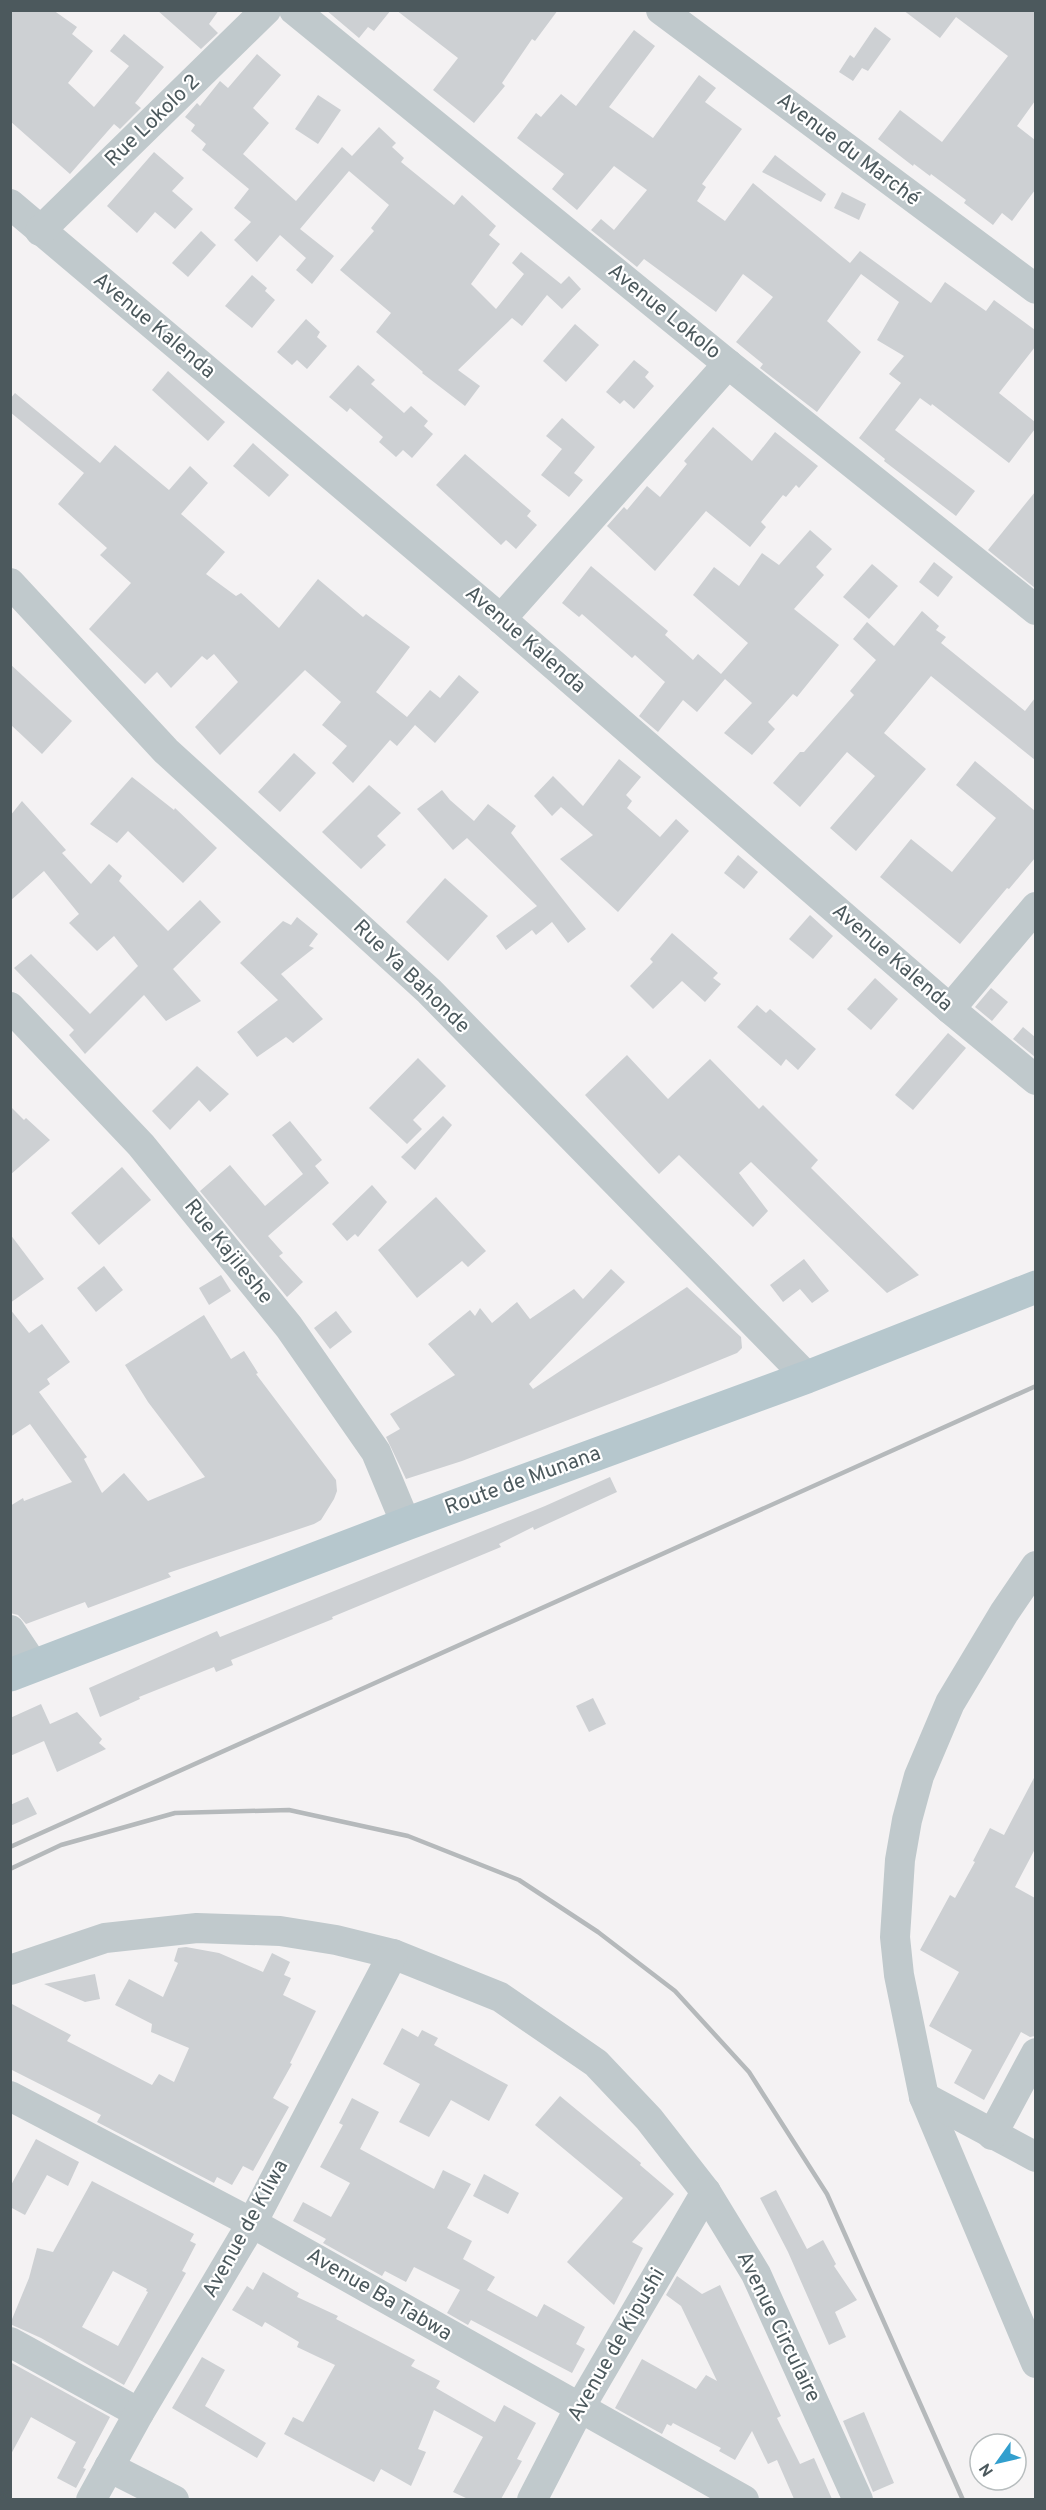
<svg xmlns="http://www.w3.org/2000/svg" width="1046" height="2510" viewBox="0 0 1046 2510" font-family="Overpass,sans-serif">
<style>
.building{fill:#cdd0d3;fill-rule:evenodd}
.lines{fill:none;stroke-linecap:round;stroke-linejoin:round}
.minor{stroke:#c0c9cc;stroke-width:30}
.major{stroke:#b6c7cd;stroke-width:33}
.rail{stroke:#b5b9bb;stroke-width:4.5}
.labels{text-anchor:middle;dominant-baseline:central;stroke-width:4.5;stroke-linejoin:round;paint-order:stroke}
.street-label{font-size:21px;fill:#4c595d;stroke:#fff}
</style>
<rect width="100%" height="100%" fill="#f4f2f3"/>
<g class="building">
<path d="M10,10H53L77,27L72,34L93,51L68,83L94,107L129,66L110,51L124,34L164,67L135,103L141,108L120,129L114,124L70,174L10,121Z"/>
<path d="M157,10H219L209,24L218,33L201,49Z"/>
<path d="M326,10H391L374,31L368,27L359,38Z"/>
<path d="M396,10H558L535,41L532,39L502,83L505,86L474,123L433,90L458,58Z"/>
<path d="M903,10H1035V101L1017,126L1035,140V190L1012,221L1002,213L993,225L964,203L966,200L931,174L930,176L914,164L913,166L878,139L900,110L942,142L1008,56L956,17L940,38Z"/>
<path d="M875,27L891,39L868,71L862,68L853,81L839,72L850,55L854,58Z"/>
<path d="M634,30L655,46L609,107L653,138L699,75L716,88L705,102L742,129L702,184L706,187L697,201L725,221L753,183L850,263L860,251L931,303L945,282L986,311L994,300L1035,330V347L999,393L1035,422V429L1009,463L932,404L931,406L920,398L895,430L975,491L956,516L884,461L885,459L859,438L901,383L889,374L904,356L877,340L899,302L861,274L827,321L861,352L817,412L760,368L763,364L736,342L773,297L743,274L716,312L644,259L637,267L591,230L601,219L614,230L647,190L614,166L577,210L552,189L564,174L517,138L536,113L541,117L561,94L576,106Z"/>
<path d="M257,54L281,75L253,108L269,123L243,154L296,201L342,147L352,156L379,127L396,143L392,147L404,158L401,162L454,205L462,195L496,226L489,235L500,244L471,284L496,309L524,274L512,263L521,252L561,284L569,276L581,289L562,309L547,295L522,326L512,318L458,370L480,386L465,406L422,373L423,372L376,332L391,313L340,270L374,231L371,228L389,205L349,171L300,229L334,256L312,284L296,270L306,258L280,235L257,262L234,240L251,222L234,208L249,189L202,150L206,144L191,131L195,125L185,117L197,103L200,106L220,81L228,88Z"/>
<path d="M318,95L341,110L318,144L295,129Z"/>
<path d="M154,152L184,178L172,191L193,209L175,229L155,212L137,233L107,206Z"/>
<path d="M775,155L826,194L821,202L762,172Z"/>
<path d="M842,192L866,204L859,220L834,208Z"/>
<path d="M201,231L216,245L188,277L172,263Z"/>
<path d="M252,275L267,288L265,291L275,300L252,328L225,306Z"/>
<path d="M306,319L320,332L317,337L327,346L307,369L297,360L292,365L277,352Z"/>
<path d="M575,324L599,345L566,382L543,361Z"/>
<path d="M634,360L649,372L645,377L654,386L634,409L624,400L620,404L606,392Z"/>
<path d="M358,365L375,380L371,384L404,413L411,406L428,421L424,426L433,434L412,458L403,450L396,457L379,442L383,437L350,408L347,412L329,397Z"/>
<path d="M168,371L225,422L208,441L152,390Z"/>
<path d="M15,393L100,463L115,445L169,490L190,466L208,483L181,514L225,552L206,574L236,596L241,593L279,628L318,579L363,617L366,614L410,647L376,692L407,717L430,690L440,698L459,675L479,692L435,743L415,725L397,746L390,740L353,783L332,763L347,746L322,725L341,702L305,670L220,755L195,727L238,682L214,654L207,660L202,656L171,688L157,672L145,684L89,629L131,583L100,555L107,548L58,504L84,473L10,412V399Z"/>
<path d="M562,418L595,447L574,473L583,480L569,497L541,475L562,449L546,436Z"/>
<path d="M713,427L752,461L775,432L818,466L799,488L796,485L786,497L783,495L761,522L766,527L750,547L706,511L655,571L607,526L624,507L627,510L647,486L660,497L687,464L684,461Z"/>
<path d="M253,443L289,475L269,497L233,466Z"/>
<path d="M465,454L531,511L527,516L537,525L516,549L506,540L501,545L436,485Z"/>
<path d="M1035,492V588L988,550Z"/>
<path d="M810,530L832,549L816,567L824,575L794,609L839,645L797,697L793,694L768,722L775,729L752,755L724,733L752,703L725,679L697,712L683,700L658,732L639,716L665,682L635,655L632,658L582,614L579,617L562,603L591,566L668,631L665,635L693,660L698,654L721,674L748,643L693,595L714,567L739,586L762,553L779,565Z"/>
<path d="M934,562L953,577L938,597L919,582Z"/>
<path d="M872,564L898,586L869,619L843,597Z"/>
<path d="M922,611L939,626L936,630L946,637L941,643L1025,711L1035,698V760L931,676L884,733L926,769L856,851L830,828L875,776L847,752L800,807L773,783L800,752H804L854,695L850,691L876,660L853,639L867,622L894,646Z"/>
<path d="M10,664L72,721L42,754L10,724Z"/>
<path d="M294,753L316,773L280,812L258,792Z"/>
<path d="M619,759L641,777L626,795L632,801L627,808L660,837L676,819L689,831L618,912L560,859L593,835L561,807L552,816L534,796L553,776L583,806Z"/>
<path d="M975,761L1035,811V858L1009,889L1007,888L960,944L880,877L911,839L952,872L996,818L956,785Z"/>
<path d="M132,777L174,810L175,808L217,848L183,883L128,831L117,843L90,824Z"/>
<path d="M369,785L401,813L377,836L386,845L361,869L322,832Z"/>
<path d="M442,790L450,800L474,821L488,804L516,826L511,833L586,929L568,943L552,922L536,935L532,930L506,950L496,936L537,906L467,838L453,850L417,809Z"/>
<path d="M22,801L66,850L62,853L91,884L109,864L122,876L119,881L168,931L200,900L221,922L173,969L201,1001L166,1021L144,995L85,1054L69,1035L74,1030L14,968L31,954L90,1014L138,966L114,936L97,951L69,923L79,914L44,871L10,901V816Z"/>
<path d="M738,855L758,872L744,889L724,873Z"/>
<path d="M445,878L488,916L448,961L406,922Z"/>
<path d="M810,915L833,936L813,959L789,939Z"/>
<path d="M297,917L318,934L309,946L314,948L281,974L323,1019L293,1043L286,1037L257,1057L237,1032L278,1000L240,963L283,921L291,925Z"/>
<path d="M672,933L718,973L713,978L721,984L705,1002L682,981L653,1009L630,986L653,962L650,959Z"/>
<path d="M875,978L898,999L871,1030L847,1009Z"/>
<path d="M991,988L1008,1002L992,1021L975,1007Z"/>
<path d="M757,1005L766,1013L770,1009L816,1049L798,1070L786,1059L781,1066L737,1027Z"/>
<path d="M1023,1027L1035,1037V1057L1013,1039Z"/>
<path d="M948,1033L966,1048L913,1110L895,1095Z"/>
<path d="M627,1055L668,1099L710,1059L759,1109L763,1105L818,1160L811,1168L919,1275L887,1293L751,1162L739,1173L768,1211L753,1227L679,1155L659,1174L585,1095Z"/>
<path d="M418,1058L446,1086L413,1120L422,1129L407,1144L369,1108Z"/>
<path d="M197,1066L229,1094L210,1112L199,1100L170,1130L152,1111Z"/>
<path d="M10,1106L24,1120L26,1118L50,1140L10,1175Z"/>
<path d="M443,1116L452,1125L415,1170L401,1157Z"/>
<path d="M290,1121L322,1160L315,1166L329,1183L268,1236L283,1253L279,1256L303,1282L287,1297L200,1191L230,1165L265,1206L303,1174L272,1135Z"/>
<path d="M122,1167L151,1200L99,1245L71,1213Z"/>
<path d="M372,1185L387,1202L358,1237L355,1234L347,1241L332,1224Z"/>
<path d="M436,1197L486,1251L468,1267L462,1261L417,1298L378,1250Z"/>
<path d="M10,1234L44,1279L10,1303Z"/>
<path d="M804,1259L829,1291L812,1303L800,1289L783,1302L770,1285Z"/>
<path d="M104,1266L123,1290L96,1312L77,1288Z"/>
<path d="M611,1269L625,1282L529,1384L533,1389L687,1287L741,1337L742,1348L737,1353L661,1384L462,1461L406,1479L386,1437L400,1429L390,1414L455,1375L428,1344L470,1310L475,1316L480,1308L492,1323L517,1302L530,1319L574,1289L583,1299Z"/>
<path d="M221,1275L231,1291L209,1305L199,1288Z"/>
<path d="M10,1309L29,1333L42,1324L70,1362L47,1379L50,1384L39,1392L87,1457L84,1459L102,1493L124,1473L148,1501L205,1477L148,1402L125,1365L204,1315L231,1359L244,1351L258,1373L256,1374L336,1480L337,1491L334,1499L321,1520L314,1524L168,1573L171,1577L88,1608L85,1602L26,1624L18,1615L10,1613V1506L23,1498L24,1501L72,1482L30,1424L10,1437Z"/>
<path d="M336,1311L352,1332L330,1349L314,1328Z"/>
<path d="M610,1477L617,1492L534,1530L533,1527L499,1544L501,1547L332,1617L333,1619L231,1660L233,1665L216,1672L214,1667L139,1697L140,1699L100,1717L89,1688L217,1631L220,1637L545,1506Z"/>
<path d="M593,1698L606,1724L589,1732L576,1706Z"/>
<path d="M41,1704L50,1724L77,1712L102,1739L99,1743L106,1749L57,1772L44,1741L10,1756V1718Z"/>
<path d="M1035,1776V1849L1015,1887L1035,1898V2036L1030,2037L1021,2032L984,2100L954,2083L972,2050L929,2026L959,1972L920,1950L950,1895L955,1898L975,1862L973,1861L990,1828L1004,1835Z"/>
<path d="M28,1797L37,1814L10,1826V1805Z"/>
<path d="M186,1947L219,1953L263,1972L272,1953L290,1962L284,1975L291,1978L283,1995L316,2011L290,2063L292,2064L273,2098L289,2107L253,2171L243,2166L232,2185L217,2177L214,2183L97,2122L101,2115L10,2069V2003L71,2035L67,2041L152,2085L159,2074L174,2082L189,2048L151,2032L152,2024L115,2005L129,1979L163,1997L178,1963L174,1961L178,1948Z"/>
<path d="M95,1974L100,1999L85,2002L44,1984Z"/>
<path d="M402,2028L418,2037L422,2030L438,2038L434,2045L508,2085L489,2121L451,2100L429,2137L399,2122L420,2084L383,2064Z"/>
<path d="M560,2096L641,2163L640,2165L674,2194L632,2242L643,2248L614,2305L567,2262L623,2198L535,2125Z"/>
<path d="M352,2098L379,2112L360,2149L434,2189L443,2170L471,2184L447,2228L472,2241L463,2259L495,2277L487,2290L537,2317L544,2304L585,2327L576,2344L585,2349L572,2373L471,2320L468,2325L447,2313L460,2290L414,2267L406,2282L385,2271L382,2276L323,2243L326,2239L293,2221L303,2202L331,2217L350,2183L320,2167L343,2125L339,2123Z"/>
<path d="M36,2139L79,2162L68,2186L47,2175L25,2215L10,2207V2187Z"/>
<path d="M484,2174L519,2193L508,2214L473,2196Z"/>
<path d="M92,2181L194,2234L190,2241L196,2244L182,2271L186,2273L124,2385L41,2338L10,2324L29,2278L37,2248L53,2252ZM113,2271L147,2289L146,2291L148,2292L118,2346L82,2327Z"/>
<path d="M776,2190L807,2249L823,2240L836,2264L834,2266L857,2300L835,2312L846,2337L829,2345L788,2252L760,2198Z"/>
<path d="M263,2272L299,2293L297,2297L338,2316L336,2319L415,2360L411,2366L440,2381L436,2388L495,2422L504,2405L536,2423L517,2459L522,2461L501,2499H468L453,2492L483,2437L434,2410L418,2449L426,2452L411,2486L381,2469L374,2482L284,2434L293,2417L303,2422L335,2365L297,2347L299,2342L265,2322L262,2327L232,2310L247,2286L253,2290Z"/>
<path d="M677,2276L702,2294L720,2285L781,2416L777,2418L800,2464L814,2458L832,2499H794L777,2460L768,2464L752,2431L735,2460L719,2451L721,2448L673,2423L671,2426L667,2424L662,2434L615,2408L642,2359L696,2389L706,2375L717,2381L681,2306L666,2295Z"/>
<path d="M202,2357L225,2370L205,2406L266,2443L257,2458L172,2408Z"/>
<path d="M10,2362L110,2417L83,2468L86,2469L76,2488L57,2478L76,2442L31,2417L10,2456Z"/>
<path d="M864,2412L894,2483L873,2492L843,2421Z"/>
</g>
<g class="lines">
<g class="minor">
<path d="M294,10L728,364L1036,610"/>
<path d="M661,10L1036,289"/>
<path d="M10,204L501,619L950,1009L1036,1080"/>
<path d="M40,231L266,10"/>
<path d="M10,583L166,751L429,991L807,1377"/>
<path d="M501,619L728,364"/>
<path d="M10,1007L141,1145L289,1327L376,1452L406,1524"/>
<path d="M950,1009L1036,907"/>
<path d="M1036,1566L1004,1613L950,1703L919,1776L907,1820L900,1860L895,1937L899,1975L924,2097L1036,2363"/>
<path d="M10,1630L34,1666"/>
<path d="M10,1970L105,1938L197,1928L280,1931L336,1940L393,1954L500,1997L596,2063L649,2119L706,2192L756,2274L858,2500"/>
<path d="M10,2096L252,2223L744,2500"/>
<path d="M924,2097L1036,2157"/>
<path d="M992,2135L1036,2053"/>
<path d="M10,2342L139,2413"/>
<path d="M109,2467L174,2500"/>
<path d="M91,2500L139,2413L252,2223L393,1954"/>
<path d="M532,2500L579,2409L706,2192"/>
</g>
<path class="major" d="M10,1675L406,1524L807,1377L1036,1287"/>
<g class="rail">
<path d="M10,1847L1036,1386"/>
<path d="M10,1869L61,1845L175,1813L289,1810L408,1836L519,1880L598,1932L675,1991L749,2072L827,2194L963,2500"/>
</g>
</g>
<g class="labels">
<g class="street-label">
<text transform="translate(153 121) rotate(-44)">Rue Lokolo 2</text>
<text transform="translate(848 150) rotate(37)">Avenue du Marché</text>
<text transform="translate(664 312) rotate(39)">Avenue Lokolo</text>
<text transform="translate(154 326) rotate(40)">Avenue Kalenda</text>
<text transform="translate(525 640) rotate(41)">Avenue Kalenda</text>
<text transform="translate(892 958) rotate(41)">Avenue Kalenda</text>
<text transform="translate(411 977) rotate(44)">Rue Ya Bahonde</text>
<text transform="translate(228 1252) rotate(51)">Rue Kajileshe</text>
<text transform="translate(523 1481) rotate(-20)">Route de Munana</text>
<text transform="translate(246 2229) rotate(-61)">Avenue de Kilwa</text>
<text transform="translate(379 2295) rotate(30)">Avenue Ba Tabwa</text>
<text transform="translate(778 2327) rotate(64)">Avenue Circulaire</text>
<text transform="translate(617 2345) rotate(-60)">Avenue de Kipushi</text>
</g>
</g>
<rect width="1046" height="2510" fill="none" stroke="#4c595d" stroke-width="24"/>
<g transform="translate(998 2462) rotate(236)"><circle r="28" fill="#ffffff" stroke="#b7bdbe" stroke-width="1.5"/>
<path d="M0-4.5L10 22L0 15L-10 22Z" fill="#329fce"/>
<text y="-9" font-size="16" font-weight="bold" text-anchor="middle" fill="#4c595d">N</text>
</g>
</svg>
